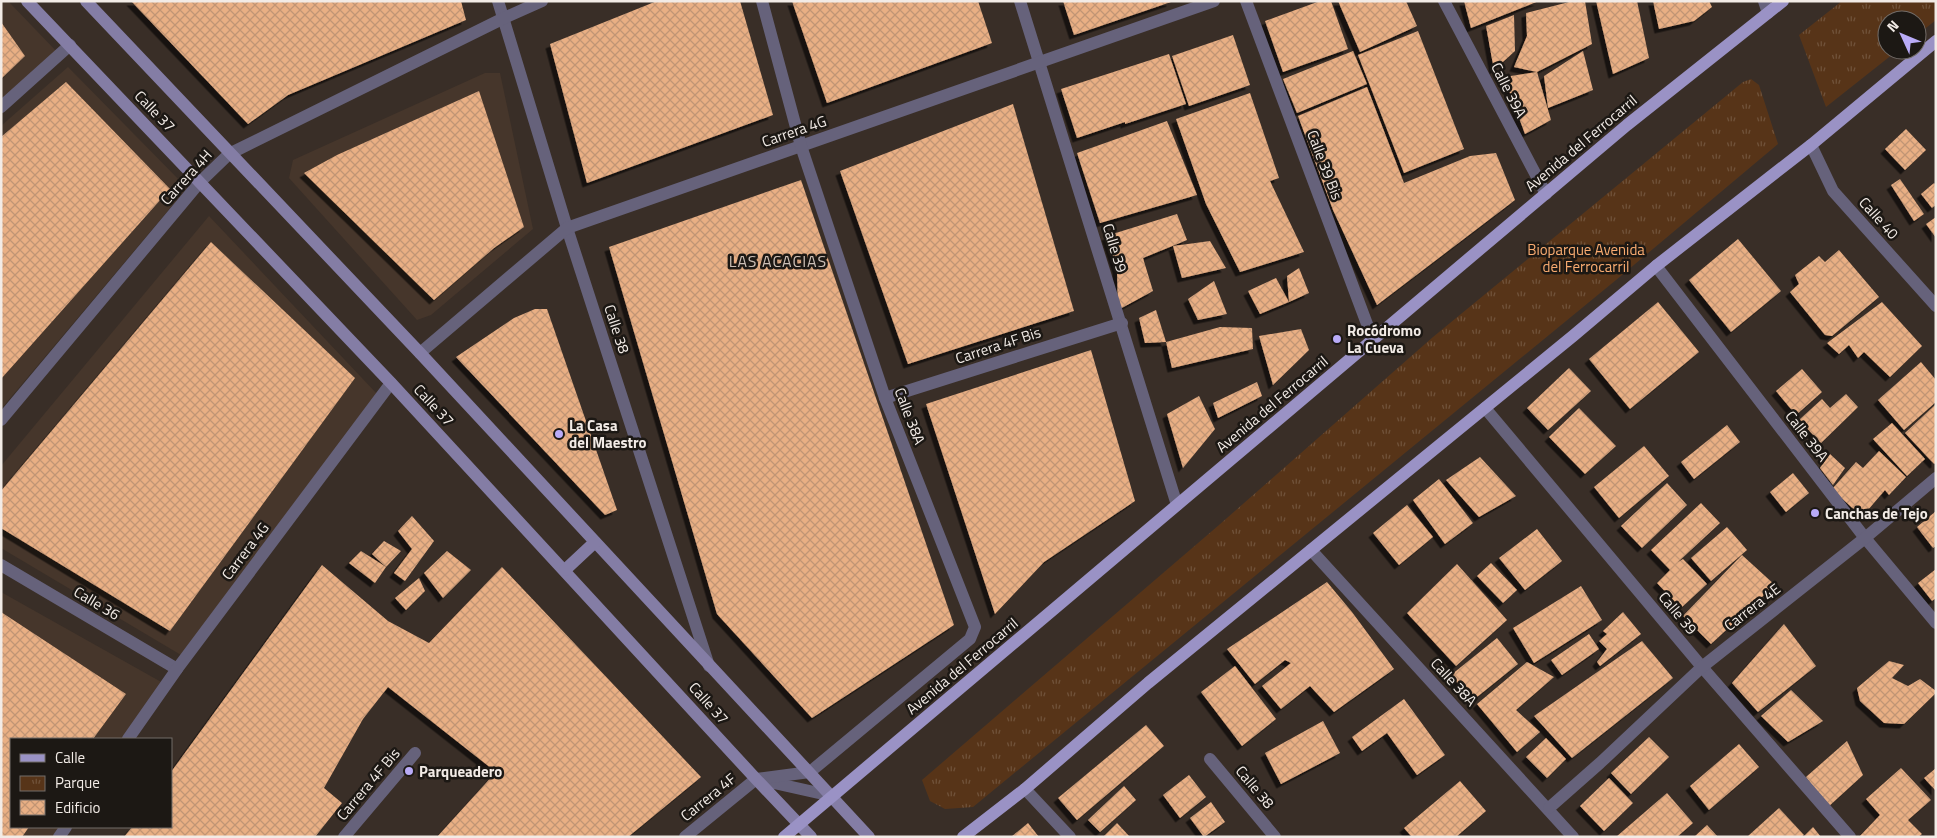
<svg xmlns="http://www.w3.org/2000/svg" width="1937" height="838" viewBox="0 0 1937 838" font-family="'Titillium Web',sans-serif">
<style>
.built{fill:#46362b}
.park{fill:url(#park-tufts)}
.building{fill:url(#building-cross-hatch);filter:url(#shadow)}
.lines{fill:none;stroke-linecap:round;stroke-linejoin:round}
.street{stroke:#66627b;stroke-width:12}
.secondary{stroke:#847da5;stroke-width:12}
.primary{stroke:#9a92c5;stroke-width:12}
.poi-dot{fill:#b9abf7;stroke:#1c1814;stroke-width:2}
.labels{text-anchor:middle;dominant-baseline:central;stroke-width:5;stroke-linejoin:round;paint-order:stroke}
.street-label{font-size:15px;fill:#f2ebe6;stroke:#1c1814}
.park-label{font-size:15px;fill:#faac71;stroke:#1c1814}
.poi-label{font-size:15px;font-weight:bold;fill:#f2ebe6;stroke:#1c1814;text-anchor:start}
.neighbourhood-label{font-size:16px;letter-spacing:1px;fill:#ccbfb6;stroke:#1c1814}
</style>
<defs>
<pattern id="park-tufts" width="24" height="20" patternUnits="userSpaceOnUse" patternTransform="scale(1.25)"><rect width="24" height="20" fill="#573418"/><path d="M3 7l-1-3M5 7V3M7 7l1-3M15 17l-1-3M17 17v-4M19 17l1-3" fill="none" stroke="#70523a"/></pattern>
<pattern id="building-cross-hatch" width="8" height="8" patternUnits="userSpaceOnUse" patternTransform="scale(1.25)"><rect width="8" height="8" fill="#e9af84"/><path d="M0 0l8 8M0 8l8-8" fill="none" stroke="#c19574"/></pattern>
<filter id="shadow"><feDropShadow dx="-4.5" dy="4.5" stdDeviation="0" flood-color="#0009"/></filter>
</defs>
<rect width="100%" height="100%" fill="#392e27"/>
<g class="built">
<path d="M1,1H8L58,53L1,102Z"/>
<path d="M68,67L187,188L1,409V126Z"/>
<path d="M485,73H500L533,229L431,315L417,320L289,178L293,160Z"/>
<path d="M209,216L378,395L181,655L1,548V466Z"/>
<path d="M1,592L163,683L124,739H11V827H63L56,837H1Z"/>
</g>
<g class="park">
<path d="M1842,1H1936V20L1917,35V20H1887V50H1898L1826,107L1799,35Z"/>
<path d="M1751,79L1759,85L1778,144L1616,280L973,807L945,809L930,801L922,780L1219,525L1433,337L1743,82Z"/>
</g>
<g class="building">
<path d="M131,1H461L466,20L288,95L248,124Z"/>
<path d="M657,1H740L773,115L587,183L550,44Z"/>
<path d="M792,1H978L992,43L827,103Z"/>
<path d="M1063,1H1171V2L1074,35Z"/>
<path d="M1320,1H1331L1348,49L1283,72L1265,21Z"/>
<path d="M1338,1H1406L1417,26L1360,52Z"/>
<path d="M1464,1H1539L1471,28Z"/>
<path d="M1573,1H1585L1592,44L1537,72L1514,67L1527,36L1526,13Z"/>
<path d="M1596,1H1637L1649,58L1613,74Z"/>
<path d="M1653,1H1709L1712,7L1694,21L1659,29Z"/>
<path d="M1514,15L1515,51L1494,70L1486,26Z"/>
<path d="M1,22L25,56L1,79Z"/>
<path d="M1418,31L1464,149L1404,173L1358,55Z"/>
<path d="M1233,35L1250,85L1189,106L1172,56Z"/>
<path d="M1353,51L1367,84L1297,113L1283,79Z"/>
<path d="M1583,51L1593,90L1548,108L1544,76Z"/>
<path d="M1169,54L1186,104L1125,124V122L1077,138L1061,89Z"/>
<path d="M1537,72L1551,120L1525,134L1504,77Z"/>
<path d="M66,82L170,189L1,379V137Z"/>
<path d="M1367,87L1404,183L1470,156L1496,153L1515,200L1377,305L1333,210L1298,116Z"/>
<path d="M479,91L524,227L494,248L434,300L304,173L337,155Z"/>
<path d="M1250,93L1279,178L1270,181L1304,252L1240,272L1206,204L1176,119Z"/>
<path d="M1013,104L1074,311L908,364L840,171Z"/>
<path d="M1167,121L1197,195L1100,223L1077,153Z"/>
<path d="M1906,129L1926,150L1905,170L1885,149Z"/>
<path d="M1900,179L1924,214L1914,221L1891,185Z"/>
<path d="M801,180L954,625L812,718L717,614L609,247Z"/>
<path d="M1934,183L1936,185V205L1932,208L1921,194Z"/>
<path d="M1177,214L1187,240L1143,258L1153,291L1118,310L1117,269L1106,236Z"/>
<path d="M1936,217V238L1926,224Z"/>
<path d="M1738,239L1781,291L1731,332L1689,280Z"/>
<path d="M1210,241L1226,268L1182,278L1173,246Z"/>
<path d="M211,242L355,378L170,631L1,528V491Z"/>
<path d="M1839,250L1879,297L1832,336L1825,335L1790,292L1799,284L1795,275L1819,256L1825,262Z"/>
<path d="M1299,268L1309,293L1289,302L1287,276Z"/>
<path d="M1276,278L1289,302L1260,314L1248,291Z"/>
<path d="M1214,281L1227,314L1198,320L1188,299Z"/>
<path d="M1658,302L1699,352L1630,409L1589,359Z"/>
<path d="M1882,302L1922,346L1890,377L1864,352L1858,358L1849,345L1839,354L1827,343Z"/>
<path d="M535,309H547L617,510L605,515L456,357L514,318Z"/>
<path d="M1156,310L1166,342L1145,343L1139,318Z"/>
<path d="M1220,327L1252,328L1253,349L1172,368L1166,342Z"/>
<path d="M1301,329L1309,350L1273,385L1259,336Z"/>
<path d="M1091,350L1135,501L1044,562L995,614L926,404Z"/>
<path d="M1921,362L1936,380V402L1904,430L1878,400Z"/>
<path d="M1569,368L1591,391L1548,430L1527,408Z"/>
<path d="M1802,369L1822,392L1796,415L1776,391Z"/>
<path d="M1257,382L1262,396L1218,418L1213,403Z"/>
<path d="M1846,394L1858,407L1821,443L1799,420L1822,399L1830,408Z"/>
<path d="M1199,396L1215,429L1183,468L1167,414Z"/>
<path d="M1936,404V463L1934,464L1905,433Z"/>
<path d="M1579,408L1616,446L1585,474L1549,437Z"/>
<path d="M1892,423L1925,459L1907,476L1873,439Z"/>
<path d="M1727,425L1740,442L1694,479L1681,462Z"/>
<path d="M1644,446L1669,476L1619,518L1594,487Z"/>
<path d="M1879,451L1906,477L1889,495L1885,490L1862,517L1833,490V488L1856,462L1863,468Z"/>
<path d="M1830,454L1845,468L1833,485L1820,468Z"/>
<path d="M1480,457L1516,496L1479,517L1446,480Z"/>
<path d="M1793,473L1809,493L1786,512L1770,492Z"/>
<path d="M1439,479L1473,523L1445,544L1413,500Z"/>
<path d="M1667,483L1687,505L1642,548L1621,526Z"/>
<path d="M1701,503L1720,523L1678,562L1683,559L1707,584L1681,608L1657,583L1670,570L1651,550Z"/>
<path d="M1407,505L1433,537L1399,565L1373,533Z"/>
<path d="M1936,511V546L1933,548L1917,527Z"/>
<path d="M412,516L434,541L405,581L394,573L412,549L398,531Z"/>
<path d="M1727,527L1747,550L1711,581L1691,558Z"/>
<path d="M1537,529L1562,561L1525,590L1499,558Z"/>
<path d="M384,541L401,551L386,567L372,554Z"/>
<path d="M361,551L386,567L375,583L349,563Z"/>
<path d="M447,551L471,570L443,598L424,573Z"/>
<path d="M1742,555L1775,585L1711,644L1683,616Z"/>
<path d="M1491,563L1517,590L1503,603L1477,576Z"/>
<path d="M1457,564L1507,620L1456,666L1407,613Z"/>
<path d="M322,565L388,621L429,643L502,567L701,777L628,837H437L496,772L388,687L363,719L324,788L342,803L315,837H124L132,827H171V772Z"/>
<path d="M1936,569V598L1932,601L1918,583Z"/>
<path d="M419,578L425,591L406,610L395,598Z"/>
<path d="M1327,582L1352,612L1394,669L1334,712L1310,686L1281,709L1262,686L1291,663L1285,660L1255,684L1227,649Z"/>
<path d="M1581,586L1602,620L1534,663L1513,628Z"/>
<path d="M1,612L126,694L93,739H11V827H29L22,837H1Z"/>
<path d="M1623,612L1641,634L1600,666L1597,662L1607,649L1599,641L1607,634L1603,631Z"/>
<path d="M1784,624L1816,666L1758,712L1732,683Z"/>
<path d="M1589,634L1599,649L1562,675L1551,660Z"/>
<path d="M1497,638L1518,664L1472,701L1451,675Z"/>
<path d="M1642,641L1673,678L1572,758L1534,716Z"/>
<path d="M1889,661L1904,665L1892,678L1908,686L1920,679L1936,691V693L1904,724L1884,723L1860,701L1857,688Z"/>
<path d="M1527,662L1554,677L1516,710L1540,732L1517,752L1477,704Z"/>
<path d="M1235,666L1276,719L1242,746L1201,692Z"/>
<path d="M1791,690L1823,721L1788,742L1761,716Z"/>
<path d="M1404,699L1445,755L1417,775L1387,733L1362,751L1352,737Z"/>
<path d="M1323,721L1340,753L1281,784L1265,753Z"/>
<path d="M1146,725L1164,746L1077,820L1058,798Z"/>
<path d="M1649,737L1669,757L1631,794L1611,773Z"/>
<path d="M1546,738L1566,759L1547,778L1526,757Z"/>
<path d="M1847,741L1863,775L1828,807L1806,777Z"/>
<path d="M1739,744L1759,767L1709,810L1690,786Z"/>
<path d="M1901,768L1931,800L1908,820L1922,834L1918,837H1859L1880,815L1866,799Z"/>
<path d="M1936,768V791L1924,778Z"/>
<path d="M1189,775L1206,797L1180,818L1163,795Z"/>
<path d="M1609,778L1633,803L1604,831L1580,806Z"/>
<path d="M1460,781L1486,811L1456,837H1412L1404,828Z"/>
<path d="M1124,786L1136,800L1100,832L1088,820Z"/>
<path d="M1667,793L1693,823L1677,837H1616Z"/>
<path d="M1211,802L1225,822L1204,837L1190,818Z"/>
<path d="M1779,808L1804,835L1801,837H1747Z"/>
<path d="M1028,823L1039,837H1011Z"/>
<path d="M1117,823L1130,837H1103Z"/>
<path d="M1707,825L1718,837H1694Z"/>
<path d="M1813,827L1821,837H1803Z"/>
</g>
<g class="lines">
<g class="street">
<path d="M498,1L567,228L709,666"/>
<path d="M1020,1L1177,505"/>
<path d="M1246,1L1373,340"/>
<path d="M1444,1L1546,194"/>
<path d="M1764,1L1768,13"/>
<path d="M1,107L70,45"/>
<path d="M1811,145L1833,191L1936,306"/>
<path d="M1656,266L1865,538L1936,623"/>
<path d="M420,353L567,228L1214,1"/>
<path d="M885,398L1122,323"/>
<path d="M1485,408L1702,667L1850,837"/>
<path d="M1,420L200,182L229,154L504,18L542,1"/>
<path d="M1311,550L1573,837"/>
<path d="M1,565L177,669"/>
<path d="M128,739L177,669L391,383"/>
<path d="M1210,759L1275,837"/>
<path d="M765,781L832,796"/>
<path d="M1025,789L1070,837"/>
<path d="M1549,808L1600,763L1702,667L1865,538L1936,478"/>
<path d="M59,837L66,827"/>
<path d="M344,837L415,753"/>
<path d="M685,837L756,779L810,772L970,639L975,627L885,398L801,146L762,1"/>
</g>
<g class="secondary">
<path d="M27,1L391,383L756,779L811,837"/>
<path d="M86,1L420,353L869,837"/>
<path d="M565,570L595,542"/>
</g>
<g class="primary">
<path d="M784,837L1627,125L1783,1"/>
<path d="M963,837L1025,789L1148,683L1573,336L1656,266L1811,145L1936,41"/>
</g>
</g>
<g class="poi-dot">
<circle cx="1337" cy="339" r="5"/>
<circle cx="559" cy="434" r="5"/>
<circle cx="1815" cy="513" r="5"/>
<circle cx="409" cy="771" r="5"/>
</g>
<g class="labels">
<g class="street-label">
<text transform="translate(1509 90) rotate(63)">Calle 39A</text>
<text transform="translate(155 111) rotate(46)">Calle 37</text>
<text transform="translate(794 131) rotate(-19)">Carrera 4G</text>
<text transform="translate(1581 143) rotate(-40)">Avenida del Ferrocarril</text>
<text transform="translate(1325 165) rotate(69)">Calle 39 Bis</text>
<text transform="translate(186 177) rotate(-48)">Carrera 4H</text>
<text transform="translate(1879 218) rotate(48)">Calle 40</text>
<text transform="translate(1115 248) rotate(73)">Calle 39</text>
<text transform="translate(617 329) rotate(72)">Calle 38</text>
<text transform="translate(998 345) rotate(-18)">Carrera 4F Bis</text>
<text transform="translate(1272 404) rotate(-40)">Avenida del Ferrocarril</text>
<text transform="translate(434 405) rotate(47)">Calle 37</text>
<text transform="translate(910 416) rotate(69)">Calle 38A</text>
<text transform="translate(1807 436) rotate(52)">Calle 39A</text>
<text transform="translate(245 551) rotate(-53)">Carrera 4G</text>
<text transform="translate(97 603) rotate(31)">Calle 36</text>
<text transform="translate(1752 607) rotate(-38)">Carrera 4E</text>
<text transform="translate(1678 613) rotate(50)">Calle 39</text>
<text transform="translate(962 666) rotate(-40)">Avenida del Ferrocarril</text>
<text transform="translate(1454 682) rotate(47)">Calle 38A</text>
<text transform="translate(709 703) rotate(48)">Calle 37</text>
<text transform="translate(368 784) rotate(-50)">Carrera 4F Bis</text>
<text transform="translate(1255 787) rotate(50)">Calle 38</text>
<text transform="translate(708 797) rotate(-39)">Carrera 4F</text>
</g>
<g class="park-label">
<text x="1586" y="249">Bioparque Avenida<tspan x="1586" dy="17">del Ferrocarril</tspan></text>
</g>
<g class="poi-label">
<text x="1347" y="330">Rocódromo<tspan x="1347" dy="17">La Cueva</tspan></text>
<text x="569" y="425">La Casa<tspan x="569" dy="17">del Maestro</tspan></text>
<text x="1825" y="513">Canchas de Tejo</text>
<text x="419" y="771">Parqueadero</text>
</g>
<g class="neighbourhood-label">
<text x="778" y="261">LAS ACACIAS</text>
</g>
</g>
<rect width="1937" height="838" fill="none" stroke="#f2ebe6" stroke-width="5"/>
<rect x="10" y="738" width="162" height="90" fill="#1c1814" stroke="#726c68"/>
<rect x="20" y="754" width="25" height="8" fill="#9a92c5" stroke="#726c68"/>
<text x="55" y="763" font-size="15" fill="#f2ebe6">Calle</text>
<rect x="20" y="776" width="25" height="15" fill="url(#park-tufts)" stroke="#726c68"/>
<text x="55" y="788" font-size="15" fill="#f2ebe6">Parque</text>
<rect x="20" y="800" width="25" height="15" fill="url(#building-cross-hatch)" stroke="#726c68"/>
<text x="55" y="813" font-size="15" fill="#f2ebe6">Edificio</text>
<g transform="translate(1902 35) rotate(314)"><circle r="24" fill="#1c1814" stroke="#726c68"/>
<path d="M0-4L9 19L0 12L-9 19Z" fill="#b9abf7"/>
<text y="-8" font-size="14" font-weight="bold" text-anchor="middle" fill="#f2ebe6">N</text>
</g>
</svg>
